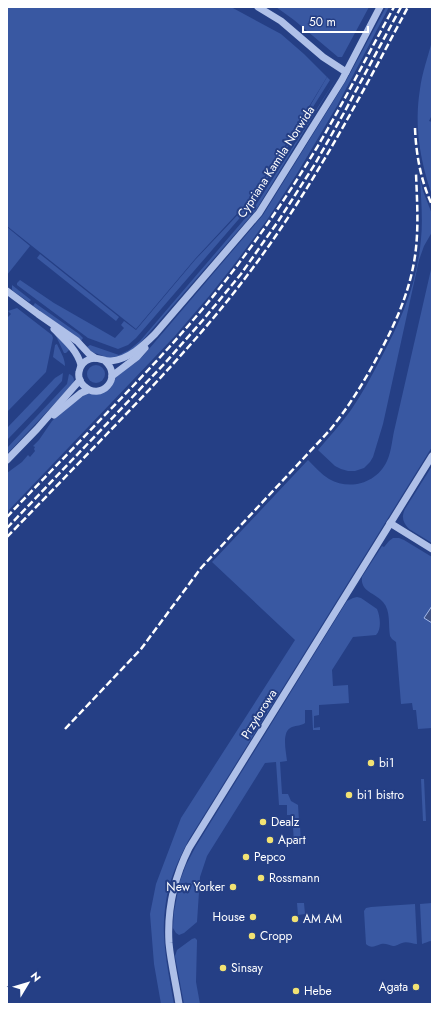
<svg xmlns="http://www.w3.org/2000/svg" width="439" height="1011" viewBox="0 0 439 1011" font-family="Jost,sans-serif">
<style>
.green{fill:#3958a2}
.water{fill:#3d5084;stroke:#a3b8e9}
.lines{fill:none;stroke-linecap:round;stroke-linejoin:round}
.minor{stroke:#afc0e8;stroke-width:7}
.rail{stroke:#fff;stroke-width:2.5;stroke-dasharray:7 3;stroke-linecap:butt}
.poi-dot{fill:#f2e273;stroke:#253f85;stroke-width:1.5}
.labels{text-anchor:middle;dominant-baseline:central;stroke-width:4;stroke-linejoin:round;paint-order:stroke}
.street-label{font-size:12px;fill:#fff;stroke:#253f85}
.poi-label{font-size:12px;fill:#fff;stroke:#253f85;text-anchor:start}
</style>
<rect width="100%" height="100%" fill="#253f85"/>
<g class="green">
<path d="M7,7H231L281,34L304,54L327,77L288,141L247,203L195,259L136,329L7,226Z"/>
<path d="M276,7H369L342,57H338L294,20Z"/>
<path d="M386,7H389L337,106L298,172L267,220L233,266L210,295L174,337L7,512V473L22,462L28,455L30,457L35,451L34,449L35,447L33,446L39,440L52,421L61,412L86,394H100L110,389L112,386L117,375L135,363L143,356L263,215L346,81Z"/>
<path d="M432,41V115L429,121L432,122V195C420,160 414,126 420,89C422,73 428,57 432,41Z"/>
<path d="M327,77L330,80L251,205L136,338L128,345L118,349L88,338L17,285V283L20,280L54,303L115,338L124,328L121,325L124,321L136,330L195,260L248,204L289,142Z"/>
<path d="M337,77L256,210L143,340C135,349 119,361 107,358C104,357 103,356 101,355C94,353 91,352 87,347L90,345L119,355L129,350L140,341L254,208Z"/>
<path d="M420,178L423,191L432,214V232L424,246L419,260L383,424L373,457L370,462L364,468L355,471H348L341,469L335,466L318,450C329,437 341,424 351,410C362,394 371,377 380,360C401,320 417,285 421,239C423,219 421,198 420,178Z"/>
<path d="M7,227L30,246L7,275Z"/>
<path d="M40,254L119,317L116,321L37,258Z"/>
<path d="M432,265V447L188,841C182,853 176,865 172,877C166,893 163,918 164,935C165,958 170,981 174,1004H161L154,964L150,914L156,884L181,818L295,640L212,562L308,460C315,467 321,474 329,479C350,491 377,483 387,461C392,450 392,438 395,427Z"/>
<path d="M12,285L31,300L29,302L13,291L12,289Z"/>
<path d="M35,303L79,334L83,338L81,341L33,306Z"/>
<path d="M17,308L52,335L53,338L46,372L7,412V318L11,314L24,318L11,314L8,311Z"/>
<path d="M55,334L70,349L66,353H64Z"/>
<path d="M57,344C60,351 65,358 65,366L53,357L55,345Z"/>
<circle cx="96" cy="374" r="9"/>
<path d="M63,373L62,381L38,408L7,440V428L55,378Z"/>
<path d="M69,374C74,376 75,380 73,384L7,454V448L67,384Z"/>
<path d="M432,466V543L409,529C403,523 401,517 405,509Z"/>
<path d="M393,538H399L404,540L432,557V728L418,729L416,710H413L412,703L401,704L396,642L392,639L390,636C388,625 391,611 383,602C376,593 360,592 362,577L382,546L384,547L389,541Z"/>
<path d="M357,597L361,598L377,609C380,616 382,629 376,635L353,637L332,670L333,686L348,685L349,703L319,705V715L314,716V728L320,727V730H313L312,710H305V723C301,726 297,725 292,727C281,731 286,751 287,761L280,762L282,794H288L291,801L298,805L299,821H292V815H287V805H279L276,762L265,763L207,856L200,877L197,922L184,933L179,935L176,933L173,928L174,912L177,896L180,881L186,865L196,846L347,601L353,598Z"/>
<path d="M421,779H424L426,821H423Z"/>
<path d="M293,826H300L301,844L294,845Z"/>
<path d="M297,903H304L305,914L298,915Z"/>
<path d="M432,903V941C428,941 426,943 422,944L420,904Z"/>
<path d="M415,904L417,944C412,944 407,941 402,943C398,944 397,946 393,946C388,945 386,943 381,944C375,946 371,949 366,944L364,911L366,908L371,907Z"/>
<path d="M195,938L197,940V942L196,982L200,1004H184L175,956L177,950L192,939Z"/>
</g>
<path class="water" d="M432,606V623L424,618Z"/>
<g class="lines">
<g class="minor">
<path d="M258,7L281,21L323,57L346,72"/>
<path d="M7,291L38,314L77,341L89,354L95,358"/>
<path d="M54,329C65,340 77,350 81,365"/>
<path d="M105,361C124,378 100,402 84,386C80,383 78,377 79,372C80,366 84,361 90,359C98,356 104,362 111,361C128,360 144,345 155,334L259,213L342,80L380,7"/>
<path d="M112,376L137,357L145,348"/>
<path d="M54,415L81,393L88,390"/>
<path d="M7,460L37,429L80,380"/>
<path d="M390,523L432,549"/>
<path d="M179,1004C176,984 171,964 169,943C167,910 174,878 189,848L432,456"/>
</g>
<g class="rail">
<path d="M415,128C416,155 421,181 432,205"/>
<path d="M7,517C38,484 70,452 101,419C151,368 200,316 242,259C269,223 293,187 316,149C344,102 368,54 394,7"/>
<path d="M7,528L165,363L203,320L241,274L279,220L315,164L345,111L401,7"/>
<path d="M7,537C40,503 72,470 105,436C154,385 203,334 246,277C310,193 358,101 408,7"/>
<path d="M65,729L141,649L201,568L213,555L330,430C350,405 366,379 381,350C397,320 410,290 415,256C419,228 417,201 416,173"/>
</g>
</g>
<g class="poi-dot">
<circle cx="371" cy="763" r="4"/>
<circle cx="349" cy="795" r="4"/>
<circle cx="263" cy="822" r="4"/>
<circle cx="270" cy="840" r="4"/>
<circle cx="246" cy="857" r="4"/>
<circle cx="261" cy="878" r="4"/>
<circle cx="233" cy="887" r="4"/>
<circle cx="253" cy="917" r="4"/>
<circle cx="295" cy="919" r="4"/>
<circle cx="252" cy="936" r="4"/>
<circle cx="223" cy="968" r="4"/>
<circle cx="416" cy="987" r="4"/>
<circle cx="296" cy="991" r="4"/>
</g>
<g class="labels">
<g class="street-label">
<text transform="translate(276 162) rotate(-57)">Cypriana Kamila Norwida</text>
<text transform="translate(259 714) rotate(-58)">Przytorowa</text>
</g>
<g class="poi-label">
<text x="379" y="763">bi1</text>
<text x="357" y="795">bi1 bistro</text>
<text x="271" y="822">Dealz</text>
<text x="278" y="840">Apart</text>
<text x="254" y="857">Pepco</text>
<text x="269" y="878">Rossmann</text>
<text x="225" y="887" text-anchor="end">New Yorker</text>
<text x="245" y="917" text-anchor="end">House</text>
<text x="303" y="919">AM AM</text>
<text x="260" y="936">Cropp</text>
<text x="231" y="968">Sinsay</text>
<text x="408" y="987" text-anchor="end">Agata</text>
<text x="304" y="991">Hebe</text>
</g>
</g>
<rect width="439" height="1011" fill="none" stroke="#ffffff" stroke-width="16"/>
<g transform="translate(28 983) rotate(52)" stroke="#253f85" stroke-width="3" paint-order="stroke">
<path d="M0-3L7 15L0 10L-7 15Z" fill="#ffffff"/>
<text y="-6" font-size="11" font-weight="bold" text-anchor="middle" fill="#ffffff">N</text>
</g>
<path d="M303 26v6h65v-6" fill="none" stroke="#ffffff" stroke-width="2"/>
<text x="309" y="26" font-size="12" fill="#ffffff" stroke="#253f85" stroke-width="3" paint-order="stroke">50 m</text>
</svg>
